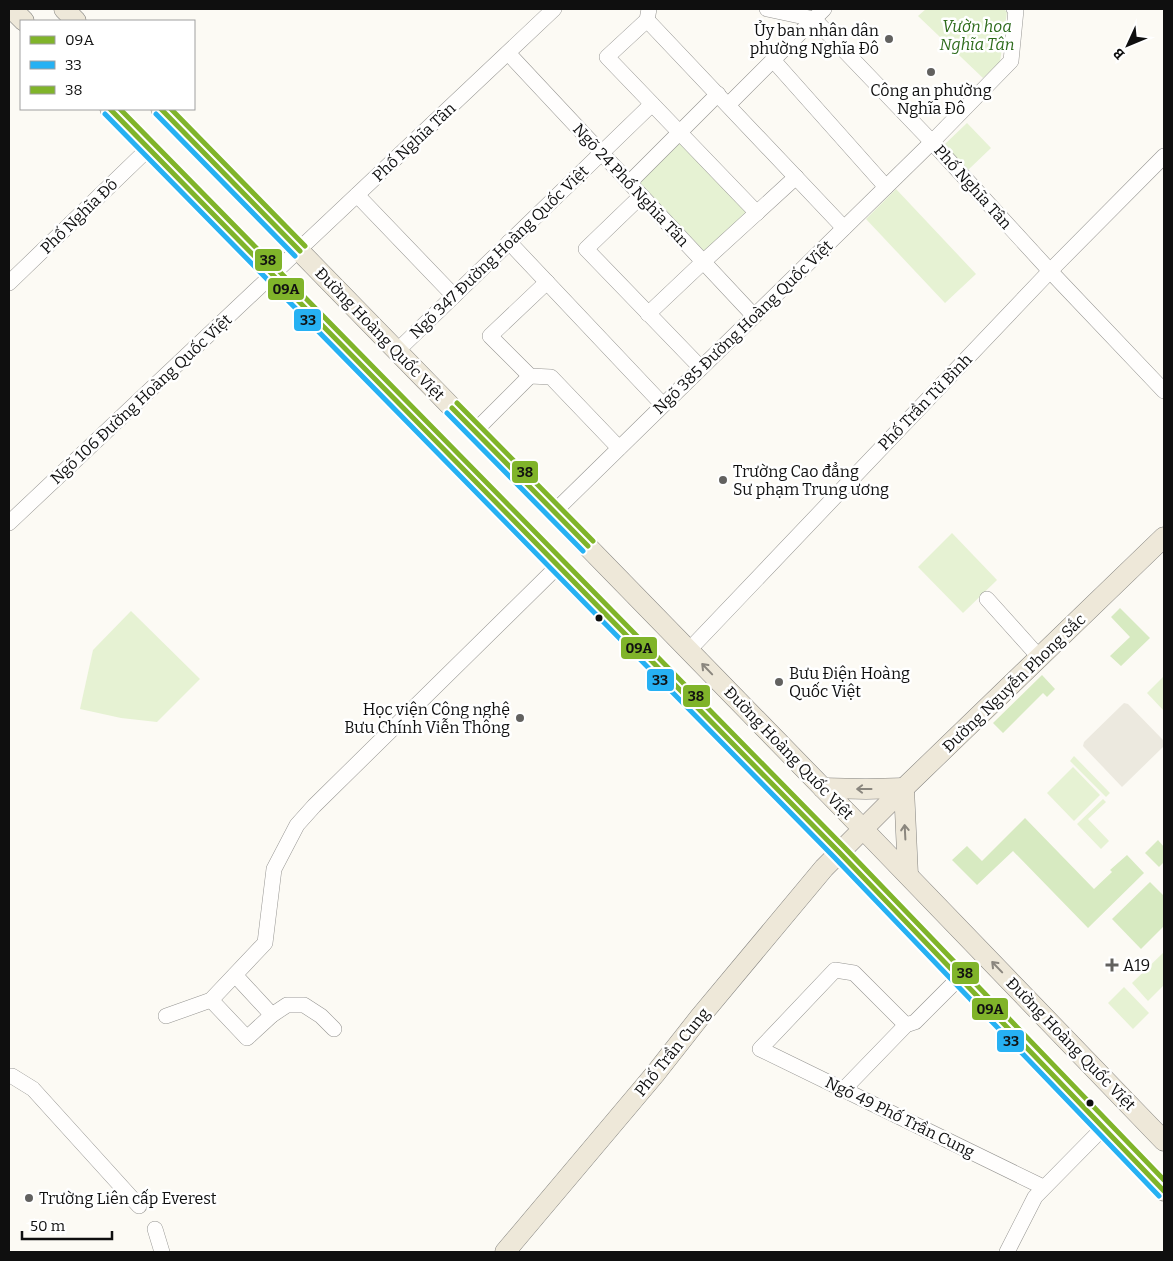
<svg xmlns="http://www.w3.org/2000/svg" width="1173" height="1261" viewBox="0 0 1173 1261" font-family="Bitter,serif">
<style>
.green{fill:#e6f2d3}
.forest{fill:#d7eac1}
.plaza{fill:#ece9df}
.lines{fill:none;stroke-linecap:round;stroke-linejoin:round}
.minor-casing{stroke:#969592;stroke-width:16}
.major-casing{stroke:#83827f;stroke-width:21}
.minor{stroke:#fffefd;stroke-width:15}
.major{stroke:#eee8d9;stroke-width:20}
.bus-1-casing{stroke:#fff;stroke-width:9}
.bus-2-casing{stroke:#fff;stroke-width:9}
.bus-3-casing{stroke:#fff;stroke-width:9}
.bus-1{stroke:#80b42a;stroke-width:5}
.bus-2{stroke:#26b1f3;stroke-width:5}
.bus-3{stroke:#80b42a;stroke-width:5}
.oneway{stroke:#8a867e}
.poi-dot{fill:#62615f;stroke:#fff;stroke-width:2}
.bus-dot{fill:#0f0f0f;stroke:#fff;stroke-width:2}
.labels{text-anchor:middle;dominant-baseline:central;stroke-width:5;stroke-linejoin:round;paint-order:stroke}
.park-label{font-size:16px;font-style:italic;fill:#2d6b1b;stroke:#fff}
.poi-label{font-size:16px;fill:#0f0f0f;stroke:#fff;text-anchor:start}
.street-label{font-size:16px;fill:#0f0f0f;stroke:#fff}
.line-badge{stroke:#fff;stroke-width:2}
.pale-badge-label{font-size:14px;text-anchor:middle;font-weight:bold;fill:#111}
</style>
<rect width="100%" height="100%" fill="#fcfaf4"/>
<g class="green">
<path d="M926,9H1004L1007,12L1000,62L983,78L918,16Z"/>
<path d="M967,123L991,148L968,170L944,145Z"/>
<path d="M681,142L749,213L706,253L639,182Z"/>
<path d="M896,189L976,274L945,303L866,219Z"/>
<path d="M952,533L997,580L963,613L918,567Z"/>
<path d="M131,611L200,679L157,722L121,718L80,709L93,650Z"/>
<path d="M1164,676V711L1147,693Z"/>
<path d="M1074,756L1110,793L1106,797L1070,761Z"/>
<path d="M1073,767L1100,795L1074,821L1047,793Z"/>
<path d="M1103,799L1106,802L1088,819L1109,841L1101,849L1077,824Z"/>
<path d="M1164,952V985L1148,1001L1132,983Z"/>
<path d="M1124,987L1149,1013L1133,1029L1108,1003Z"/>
</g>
<g class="forest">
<path d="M1120,608L1150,638L1121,666L1110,656L1130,637L1111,617Z"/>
<path d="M1042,675L1055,689L1047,697L1043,693L1003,733L993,723Z"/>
<path d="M1025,818L1094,889L1112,872L1110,870L1127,855L1144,873L1088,928L1013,851L977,885L952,860L967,846L982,861Z"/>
<path d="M1158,840L1164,847V862L1159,867L1145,853Z"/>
<path d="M1150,882L1164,896V926L1141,949L1112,919Z"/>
</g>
<path class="plaza" d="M1124,703L1128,704L1164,741V746L1122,787L1083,746L1084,742Z"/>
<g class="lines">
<g class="minor-casing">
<g id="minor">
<path d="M649,9L647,20L607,57L757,213"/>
<path d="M767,9L814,19L932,142L1050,271L1164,391"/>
<path d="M647,20L844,228"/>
<path d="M508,53L754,316"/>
<path d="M773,60L886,187"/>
<path d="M728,105L824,9"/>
<path d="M629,183L718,94"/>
<path d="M357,195L454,296"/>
<path d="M641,196L586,249L701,368"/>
<path d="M509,242L663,405"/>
<path d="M547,282L490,336L530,376L551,377L619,448"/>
<path d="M9,283L148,149"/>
<path d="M648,314L703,262L796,177"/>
<path d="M397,351L652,104"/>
<path d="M475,431L530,376"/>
<path d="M554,512L932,142L1011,61L1016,10L1014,9"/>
<path d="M9,523L554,9"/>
<path d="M987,599L1040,658"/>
<path d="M689,650L1050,271L1164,156"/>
<path d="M235,975L272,1015"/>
<path d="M211,1000L247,1038L272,1015L287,1005H304L321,1016L334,1029"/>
<path d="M166,1016L211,1000L265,943L274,869L297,825L314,806L558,566"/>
<path d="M906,1025L854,973L835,970L760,1049L1039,1185"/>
<path d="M9,1076H12L33,1089L139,1206"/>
<path d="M844,1089L906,1025L915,1022L959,978"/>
<path d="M155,1229L162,1252"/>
<path d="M1007,1252L1035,1197L1103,1128"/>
</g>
</g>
<g class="major-casing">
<g id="major">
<path d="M12,9L24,21"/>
<path d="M64,9L76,21"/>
<path d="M110,109L633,643L839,852L1164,1191"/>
<path d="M161,109L863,829L1164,1141"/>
<path d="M823,788L866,789L904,788"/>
<path d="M904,788L908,875"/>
<path d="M505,1252L655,1074L699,1018L824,868L904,788L1164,537"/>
</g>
</g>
<use href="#minor" class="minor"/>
<use href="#major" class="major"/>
<g class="bus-1-casing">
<g id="bus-1">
<path d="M110,109L839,852L1164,1191"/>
<path d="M161,109L300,251"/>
<path d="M452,408L588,546"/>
</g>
</g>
<g class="bus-2-casing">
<g id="bus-2">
<path d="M105,114L834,857L1159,1196"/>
<path d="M156,114L295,256"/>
<path d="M447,413L583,551"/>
</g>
</g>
<g class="bus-3-casing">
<g id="bus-3">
<path d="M120,109L844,847L1164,1180"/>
<path d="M171,109L305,246"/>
<path d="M457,403L593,541"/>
</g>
</g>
<use href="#bus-1" class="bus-1"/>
<use href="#bus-2" class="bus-2"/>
<use href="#bus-3" class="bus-3"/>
</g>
<defs><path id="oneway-shaft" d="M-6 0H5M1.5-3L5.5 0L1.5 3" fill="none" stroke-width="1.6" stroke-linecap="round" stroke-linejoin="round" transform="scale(1.25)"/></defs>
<g class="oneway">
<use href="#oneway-shaft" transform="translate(707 669) rotate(-134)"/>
<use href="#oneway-shaft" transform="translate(864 789) rotate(-180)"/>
<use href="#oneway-shaft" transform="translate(905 832) rotate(-93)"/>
<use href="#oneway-shaft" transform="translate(997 967) rotate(-134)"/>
</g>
<g class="poi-dot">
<circle cx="889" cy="39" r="5"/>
<circle cx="931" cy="72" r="5"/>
<circle cx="723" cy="480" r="5"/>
<circle cx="779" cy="682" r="5"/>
<circle cx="520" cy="718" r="5"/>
<path d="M1109.5 957.5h5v5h5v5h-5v5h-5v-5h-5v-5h5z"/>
<circle cx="29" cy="1198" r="5"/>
</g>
<g class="bus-dot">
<circle cx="599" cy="618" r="4.5"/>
<circle cx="1090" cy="1103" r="4.5"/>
</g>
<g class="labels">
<g class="park-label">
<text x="977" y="26">Vườn hoa<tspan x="977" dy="18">Nghĩa Tân</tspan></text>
</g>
<g class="poi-label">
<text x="879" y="30" text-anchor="end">Ủy ban nhân dân<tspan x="879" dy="18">phường Nghĩa Đô</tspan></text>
<text x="931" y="90" text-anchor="middle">Công an phường<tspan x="931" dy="18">Nghĩa Đô</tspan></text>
<text x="733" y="471">Trường Cao đẳng<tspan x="733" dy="18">Sư phạm Trung ương</tspan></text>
<text x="789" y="673">Bưu Điện Hoàng<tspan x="789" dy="18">Quốc Việt</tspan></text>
<text x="510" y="709" text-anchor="end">Học viện Công nghệ<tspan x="510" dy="18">Bưu Chính Viễn Thông</tspan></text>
<text x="1123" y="965">A19</text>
<text x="39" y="1198">Trường Liên cấp Everest</text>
</g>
<g class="street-label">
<text transform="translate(414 142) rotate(-43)">Phố Nghĩa Tân</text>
<text transform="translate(631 185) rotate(47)">Ngõ 24 Phố Nghĩa Tân</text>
<text transform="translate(973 187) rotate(48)">Phố Nghĩa Tân</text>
<text transform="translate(79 216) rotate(-44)">Phố Nghĩa Đô</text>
<text transform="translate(499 252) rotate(-44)">Ngõ 347 Đường Hoàng Quốc Việt</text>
<text transform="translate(743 327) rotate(-44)">Ngõ 385 Đường Hoàng Quốc Việt</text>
<text transform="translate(380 334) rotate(46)">Đường Hoàng Quốc Việt</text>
<text transform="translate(141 399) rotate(-43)">Ngõ 106 Đường Hoàng Quốc Việt</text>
<text transform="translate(925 402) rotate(-46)">Phố Trần Tử Bình</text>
<text transform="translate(1014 683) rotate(-44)">Đường Nguyễn Phong Sắc</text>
<text transform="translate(789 753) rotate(46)">Đường Hoàng Quốc Việt</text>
<text transform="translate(1071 1044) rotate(46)">Đường Hoàng Quốc Việt</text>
<text transform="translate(672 1052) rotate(-51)">Phố Trần Cung</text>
<text transform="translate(900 1117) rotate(26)">Ngõ 49 Phố Trần Cung</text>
</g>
</g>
<g class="line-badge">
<rect x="254" y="248" width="29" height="24" rx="5" fill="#80b42a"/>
<rect x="267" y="277" width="38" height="24" rx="5" fill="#80b42a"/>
<rect x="293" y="308" width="29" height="24" rx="5" fill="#26b1f3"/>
<rect x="511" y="460" width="28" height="24" rx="5" fill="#80b42a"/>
<rect x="620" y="636" width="38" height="24" rx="5" fill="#80b42a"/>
<rect x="646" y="668" width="29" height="24" rx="5" fill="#26b1f3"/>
<rect x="682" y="684" width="29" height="24" rx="5" fill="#80b42a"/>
<rect x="951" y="961" width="29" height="24" rx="5" fill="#80b42a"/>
<rect x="971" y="997" width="38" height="24" rx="5" fill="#80b42a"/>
<rect x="996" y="1029" width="29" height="24" rx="5" fill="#26b1f3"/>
</g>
<g class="pale-badge-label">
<text x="268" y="265">38</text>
<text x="286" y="294">09A</text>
<text x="308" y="325">33</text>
<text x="525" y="477">38</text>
<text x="639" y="653">09A</text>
<text x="660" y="685">33</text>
<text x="696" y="701">38</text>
<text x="965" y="978">38</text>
<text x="990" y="1014">09A</text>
<text x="1011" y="1046">33</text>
</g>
<rect width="1173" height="1261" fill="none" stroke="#0f0f0f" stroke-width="20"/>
<rect x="20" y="20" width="175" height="90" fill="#ffffff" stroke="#9f9f9f"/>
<rect x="30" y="36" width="25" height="8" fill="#80b42a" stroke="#9f9f9f"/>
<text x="65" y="45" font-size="15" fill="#0f0f0f">09A</text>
<rect x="30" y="61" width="25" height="8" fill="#26b1f3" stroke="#9f9f9f"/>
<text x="65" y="70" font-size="15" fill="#0f0f0f">33</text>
<rect x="30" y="86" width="25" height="8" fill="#80b42a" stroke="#9f9f9f"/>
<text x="65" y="95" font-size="15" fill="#0f0f0f">38</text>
<g transform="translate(1128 45) rotate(226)" stroke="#ffffff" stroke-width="4" paint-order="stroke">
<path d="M0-4L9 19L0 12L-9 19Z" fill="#0f0f0f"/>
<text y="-8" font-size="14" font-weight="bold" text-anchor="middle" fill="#0f0f0f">B</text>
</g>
<path d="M22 1231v8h90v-8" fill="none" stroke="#0f0f0f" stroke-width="2.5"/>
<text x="30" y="1231" font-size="15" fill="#0f0f0f" stroke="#ffffff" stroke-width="4" paint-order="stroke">50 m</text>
</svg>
